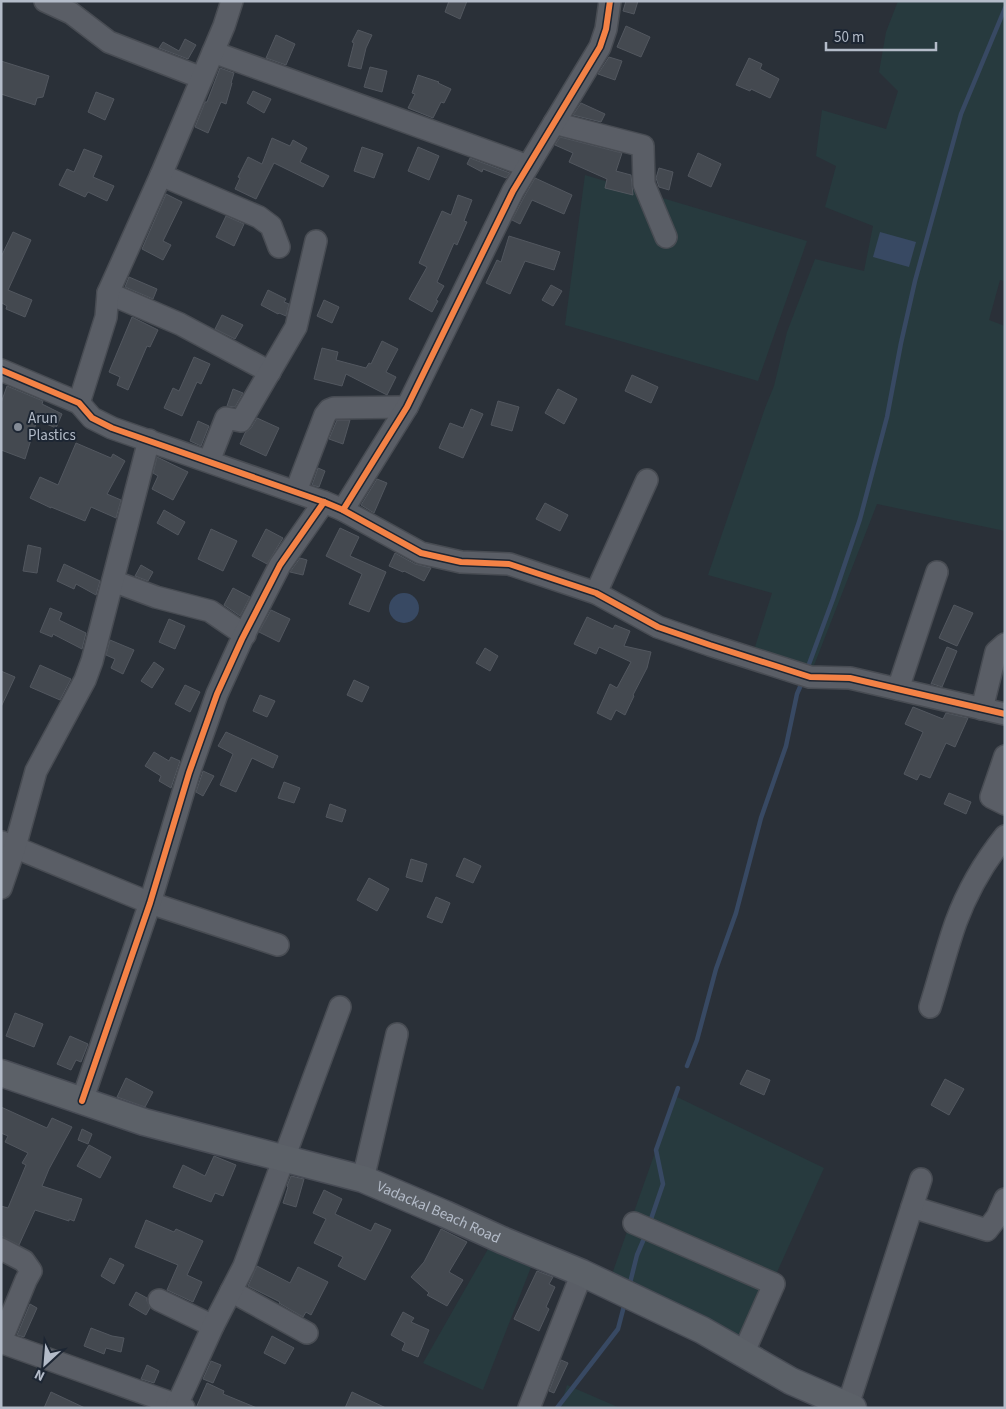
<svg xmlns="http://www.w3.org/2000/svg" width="1006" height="1409" viewBox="0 0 1006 1409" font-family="'Source Sans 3',sans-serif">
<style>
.green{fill:#273a3e}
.water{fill:#384963}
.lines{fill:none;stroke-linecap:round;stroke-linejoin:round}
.stream{stroke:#384963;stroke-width:4.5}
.building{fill:#444950;stroke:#52575f}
.minor-casing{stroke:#484c53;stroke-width:24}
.major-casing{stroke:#484c55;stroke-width:29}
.minor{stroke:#5a5e66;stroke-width:21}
.major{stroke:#5c6168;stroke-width:26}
.cycleway-casing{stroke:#1d2633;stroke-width:9}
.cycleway{stroke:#f48246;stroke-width:6}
.poi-dot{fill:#848b96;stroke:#1d2633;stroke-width:2}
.labels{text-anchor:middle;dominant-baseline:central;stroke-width:4;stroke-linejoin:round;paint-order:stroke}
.poi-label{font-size:15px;fill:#b4bcc9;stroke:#1d2633;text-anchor:start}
.street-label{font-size:15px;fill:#b4bcc9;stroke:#1d2633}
</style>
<rect width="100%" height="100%" fill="#2a3038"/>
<g class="green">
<path d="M898,1H1005V281L1000,280L989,320L1005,326V531L877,504L813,668L754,650L772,593L708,575L765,408L774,386L787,332L815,259L864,271L873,226L825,207L836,166L816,156L822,110L886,129L898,91L879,72L886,32Z"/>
<path d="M585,175L807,241L758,381L565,325Z"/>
<path d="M675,1096L824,1168L746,1341L611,1277Z"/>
<path d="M488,1249L531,1267L483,1390L423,1363Z"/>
<path d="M567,1385L620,1408H560Z"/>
</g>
<g class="water">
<path d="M880,232L916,242L909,267L873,257Z"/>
<circle cx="404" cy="608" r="15"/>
</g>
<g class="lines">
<g class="stream">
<path d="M809,664L833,599L860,519L887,417L901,343L915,281L961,114L1005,8"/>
<path d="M687,1066L697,1040L716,969L736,913L761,818L786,746L797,694L800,687"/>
<path d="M650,1222L663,1184L656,1150L678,1088"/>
<path d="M630,1283L637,1255L646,1234"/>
<path d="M557,1408L618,1329L624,1306"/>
</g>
</g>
<g class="building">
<path d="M449,1H467L460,19L445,12Z"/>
<path d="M626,1H638L634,14L623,11Z"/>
<path d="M626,26L650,37L641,57L617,47Z"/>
<path d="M358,30L372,35L366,48L361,69L348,66L354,43L352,42Z"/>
<path d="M276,35L295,44L286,65L266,58Z"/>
<path d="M185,39L196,45L188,59L159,48L163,42L179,51Z"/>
<path d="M609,57L622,61L615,80L598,74Z"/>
<path d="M749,58L762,64L760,69L779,79L770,98L751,89L750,91L736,85Z"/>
<path d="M1,61L49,76L43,97L37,98L35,105L1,94Z"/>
<path d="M370,67L387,71L382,92L364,87Z"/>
<path d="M220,68L234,73L231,83H232L226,104L221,102L208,133L195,127L205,102H207Z"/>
<path d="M418,75L439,82L438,83L451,89L444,103L441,102L433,118L408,108L415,94L412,93Z"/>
<path d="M253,91L271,99L264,113L247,103Z"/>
<path d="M96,92L114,99L105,120L88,112Z"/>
<path d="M581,103L605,114L601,122L573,115Z"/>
<path d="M560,137L622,153L616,171L631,175L633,195L605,188L607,179L569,162L573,153L555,145Z"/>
<path d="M272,138L290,146L293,140L307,148L300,162L329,176L323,187L274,163L256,199L235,189L240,178L238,177L248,157L262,164Z"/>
<path d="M362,147L383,154L374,178L354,171Z"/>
<path d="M418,147L439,156L429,180L408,171Z"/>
<path d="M84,149L102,156L93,177L114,186L107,201L88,192L85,197L59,185L67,169L74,172Z"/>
<path d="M698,153L721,164L711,187L688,176Z"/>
<path d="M470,158L510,173L506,178L483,169L482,172L467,164Z"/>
<path d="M659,168L673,172L669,190L659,187L656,178Z"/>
<path d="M535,178L572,195L564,214L532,200L520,224L512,220L524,197Z"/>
<path d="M166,194L182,202L163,241L171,245L163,260L142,249Z"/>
<path d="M458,195L472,200L464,221L467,222L457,245L454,243L437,282L444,286L436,300L438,301L432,312L409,299L427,267L419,263L442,211L451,215Z"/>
<path d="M226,216L244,224L234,246L216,237Z"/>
<path d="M13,232L31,240L8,290L32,300L25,317L6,309L7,306L2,303L1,305V257Z"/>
<path d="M509,236L560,252L554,270L525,261L510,294L486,283L497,260L501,262Z"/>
<path d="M129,277L157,289L153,299L125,287Z"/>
<path d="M551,285L562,291L553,306L542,300Z"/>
<path d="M268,290L286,299L284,302L289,304L286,316L279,313L278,314L261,305Z"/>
<path d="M324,300L339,307L332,323L317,316Z"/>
<path d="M222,315L243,325L235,339L215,329Z"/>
<path d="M132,317L158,330L150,347L147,346L128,390L117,385L120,377L109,372Z"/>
<path d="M382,341L398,349L386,372L396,377L387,395L346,374L342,386L314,379L322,348L338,352L336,360L366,368L369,363L371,364Z"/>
<path d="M194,357L210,364L201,384L197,382L182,416L164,408L173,388L179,391Z"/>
<path d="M632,375L658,387L651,403L625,391Z"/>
<path d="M7,386L43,401L42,404L62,414L56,428L37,420L25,459L1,450V403Z"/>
<path d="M233,389L243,393L235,407L227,406Z"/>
<path d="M558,389L577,399L564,424L545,413Z"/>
<path d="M498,401L519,407L512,431L491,425Z"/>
<path d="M471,409L483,414L463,458L439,448L450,423L463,428Z"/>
<path d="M257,418L279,428L266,456L240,444L245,433L251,428Z"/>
<path d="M337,420H350L343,444L329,439Z"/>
<path d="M198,421L209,426L201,446L190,441Z"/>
<path d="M76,443L111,458L113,454L125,461L107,494L121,500L116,518L91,507L85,521L51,507V508L30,498L40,477L58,485Z"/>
<path d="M157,457L188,472L173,500L152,489L158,476L153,473Z"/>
<path d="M318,468L325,471L319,487L312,485Z"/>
<path d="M377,479L387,483L374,513L361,505Z"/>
<path d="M545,503L568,515L560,531L536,519Z"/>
<path d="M164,510L185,522L178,535L157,523Z"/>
<path d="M340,528L359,537L350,556L386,572L369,612L349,604L362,574L326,556Z"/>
<path d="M211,529L237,541L223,571L198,559Z"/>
<path d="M266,529L283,538L267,564L252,556Z"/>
<path d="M28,545L41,548L37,573L23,571Z"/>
<path d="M395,553L415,564L431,568L424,581L404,571L403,572L389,566Z"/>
<path d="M300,558L307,560L303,575L290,572Z"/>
<path d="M64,564L100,581L96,595L76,584L74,589L57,581Z"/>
<path d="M141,565L153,572L148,581L135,576Z"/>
<path d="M233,588L250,597L240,616L224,605Z"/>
<path d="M954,605L973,613L957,646L939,638Z"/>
<path d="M50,608L62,613L59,620L86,633L82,649L53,634L52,637L40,632Z"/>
<path d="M271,610L290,619L279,642L259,632Z"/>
<path d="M587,617L613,629L615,625L630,631L624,646L651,652L647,668L633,695L634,696L625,715L616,710L611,720L597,713L610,684L617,688L631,662L599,647L596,654L574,644Z"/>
<path d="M169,619L185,626L175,649L159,642Z"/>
<path d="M110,640L134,650L123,674L111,668L115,659L106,655Z"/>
<path d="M947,647L957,651L942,687L933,684H931Z"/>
<path d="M485,648L498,656L490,671L476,663Z"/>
<path d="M154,662L164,669L152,688L141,681Z"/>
<path d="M40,665L71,679L60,700L30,687Z"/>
<path d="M1,671L15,677L1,707Z"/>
<path d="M354,680L369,687L362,702L347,695Z"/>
<path d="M185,685L200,692L190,712L175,704Z"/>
<path d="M260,695L275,701L267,717L253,711Z"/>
<path d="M913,707L943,719L946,713L968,718L955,747L946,743L930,778L920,774L917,780L904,774L923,732L905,724Z"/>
<path d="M226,732L278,756L273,768L252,758L236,792L220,785L233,754L218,746Z"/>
<path d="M154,752L169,761L171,757L180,761L171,788L159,781L161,776L145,766Z"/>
<path d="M203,771L214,776L203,796L196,792Z"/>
<path d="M284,782L300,788L294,803L278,798Z"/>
<path d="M949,793L971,802L966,814L944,804Z"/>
<path d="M330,804L346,810L342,822L326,817Z"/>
<path d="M464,858L481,866L473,883L456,876Z"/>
<path d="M411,859L427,864L422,882L406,877Z"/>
<path d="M369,878L389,889L377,911L357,900Z"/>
<path d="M436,897L450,903L442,923L427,917Z"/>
<path d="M15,1013L43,1024L34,1047L6,1036Z"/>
<path d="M70,1036L88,1044L81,1062L76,1060L71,1070L57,1064Z"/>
<path d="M747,1070L770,1080L764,1095L740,1084Z"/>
<path d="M126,1078L153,1092L145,1107L117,1097Z"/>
<path d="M945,1079L964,1089L949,1115L931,1105Z"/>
<path d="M1,1107L47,1128L52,1118L72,1127L49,1169L42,1186L82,1199L74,1221L69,1219V1221L35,1210L19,1245L1,1236V1206L8,1208L26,1165L22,1163L28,1153L5,1142L8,1136L1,1133Z"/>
<path d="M82,1129L92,1134L88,1144L78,1140Z"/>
<path d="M89,1145L111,1157L100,1178L77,1166Z"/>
<path d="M214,1156L236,1165L223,1196L215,1193L211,1202L173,1187L183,1165L205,1176Z"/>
<path d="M291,1176L304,1179L296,1207L283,1203L288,1187L287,1186Z"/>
<path d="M324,1190L342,1199L335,1214L371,1231L375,1223L391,1230L365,1280L338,1266L343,1257L314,1243L326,1219L313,1213Z"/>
<path d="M146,1220L174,1232L176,1229L203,1241L187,1275L202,1282L193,1302L167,1290L178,1265L135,1247Z"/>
<path d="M441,1229L467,1242L449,1272L463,1280L447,1306L427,1295L429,1293L411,1277L424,1262Z"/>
<path d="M110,1258L124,1265L114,1284L101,1276Z"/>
<path d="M257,1266L290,1283L298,1267L328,1282L311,1315L306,1312L303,1317L279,1303L280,1302L248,1286Z"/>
<path d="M537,1271L553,1277L549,1284L555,1287L546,1307L549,1309L539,1331L514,1319Z"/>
<path d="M136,1292L147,1298V1301L150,1308L146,1315L129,1305Z"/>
<path d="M30,1304L37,1308L24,1337L17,1335Z"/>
<path d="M403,1312L414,1318L411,1322L429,1330L418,1357L402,1350L405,1343L391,1335Z"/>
<path d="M91,1328L112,1336L124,1338L121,1352L106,1348L104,1354L84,1346Z"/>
<path d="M272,1336L294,1348L285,1364L264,1353Z"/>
<path d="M561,1360L568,1363L554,1393L549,1391Z"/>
<path d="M211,1361L221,1365L213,1383L203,1379Z"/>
<path d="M147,1365L159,1371L154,1383L141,1379Z"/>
<path d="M207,1383L224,1391L223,1394L257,1408H196Z"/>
<path d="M51,1392L85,1408H44Z"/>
<path d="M352,1392L386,1408H345Z"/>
</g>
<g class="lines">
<g class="minor-casing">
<g id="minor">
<path d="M45,1L71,13L109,42L202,78"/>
<path d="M213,52L528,166"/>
<path d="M554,123L643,146L644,184L666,237"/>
<path d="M161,175L259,217L271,226L279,247"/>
<path d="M108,293L180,324L270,372"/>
<path d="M1,370L79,403L92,418L112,428L324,502L343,510L421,553L461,562L509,564L596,593L658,627L710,645L810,677L850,678L1005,714"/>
<path d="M79,403L106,317L108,293L161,175L224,26L232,1"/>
<path d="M209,461L226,418L241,421L296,327L316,241"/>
<path d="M296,491L325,415L329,410L334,408L407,407"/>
<path d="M343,510L407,407L513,191L600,47L606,29L610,1"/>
<path d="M113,581L156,597L210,611L245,635"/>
<path d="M596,593L647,480"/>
<path d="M898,689L937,572"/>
<path d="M982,709L996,652L1005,644"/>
<path d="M1005,756L991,797L1005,804"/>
<path d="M2,842L150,903L278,945"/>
<path d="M1,888L15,847L36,771L85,680L92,661L149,440"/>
<path d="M930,1007C939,979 946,950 956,922C967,892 985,861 1005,836"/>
<path d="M82,1101L150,903L189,773L217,694L242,639L280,565L324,502"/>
<path d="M363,1179L397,1034"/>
<path d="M912,1207L987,1230L997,1217L1005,1199"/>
<path d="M634,1223L774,1284L743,1354"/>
<path d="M1,1249L24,1261L31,1271L26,1280L3,1336L6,1344L177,1405"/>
<path d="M231,1291L307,1333"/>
<path d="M159,1300L213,1326"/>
<path d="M848,1405L921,1179"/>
<path d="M184,1408L177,1405L213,1326L244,1266L340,1007"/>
<path d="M529,1408L582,1273"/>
</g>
</g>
<g class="major-casing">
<g id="major">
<path id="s1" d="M1,1073L144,1122L363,1179L445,1214L502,1240L582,1273L702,1330L791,1381L853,1408"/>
</g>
</g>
<use href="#minor" class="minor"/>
<use href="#major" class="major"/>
<g class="cycleway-casing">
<g id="cycleway">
<path d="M1,370L79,403L92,418L112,428L324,502L343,510L421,553L461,562L509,564L596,593L658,627L710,645L810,677L850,678L1005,714"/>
<path d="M343,510L407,407L513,191L600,47L606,29L610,1"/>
<path d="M82,1101L150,903L189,773L217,694L242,639L280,565L324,502"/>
</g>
</g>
<use href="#cycleway" class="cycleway"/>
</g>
<circle class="poi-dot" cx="18" cy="427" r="5"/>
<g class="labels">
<g class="poi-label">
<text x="28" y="418">Arun<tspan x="28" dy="17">Plastics</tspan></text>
</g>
<g class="street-label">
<text stroke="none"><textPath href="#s1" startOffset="460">Vadackal Beach Road</textPath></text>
</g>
</g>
<rect width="1006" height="1409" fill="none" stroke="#b4bcc9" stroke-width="5"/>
<g transform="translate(45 1364) rotate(206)" stroke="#1d2633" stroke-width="4" paint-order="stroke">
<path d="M0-4L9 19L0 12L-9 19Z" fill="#b4bcc9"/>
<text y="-8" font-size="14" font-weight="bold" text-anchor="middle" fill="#b4bcc9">N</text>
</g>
<path d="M826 42v8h110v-8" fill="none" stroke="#b4bcc9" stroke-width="2.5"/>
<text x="834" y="42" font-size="15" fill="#b4bcc9" stroke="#1d2633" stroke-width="4" paint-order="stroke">50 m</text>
</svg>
